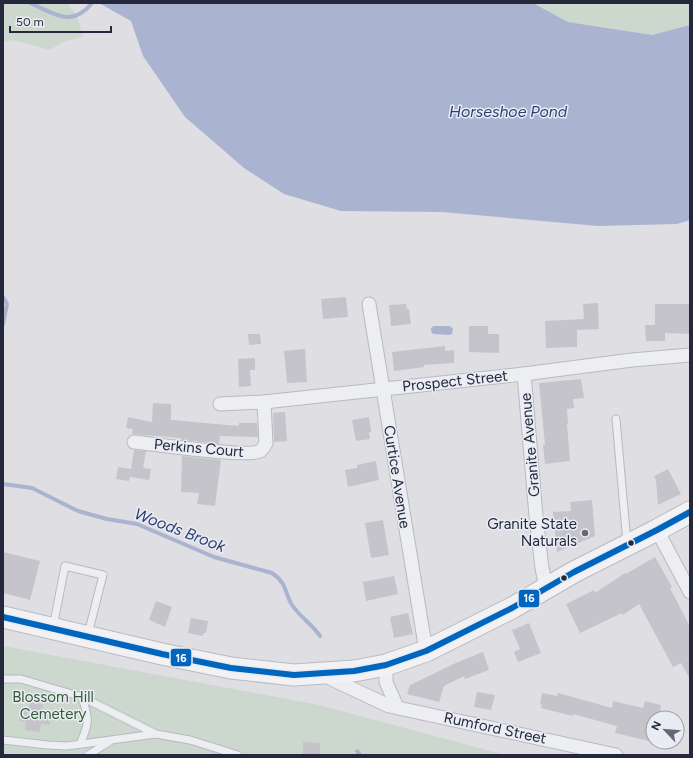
<svg xmlns="http://www.w3.org/2000/svg" width="693" height="758" viewBox="0 0 693 758" font-family="Figtree,sans-serif">
<style>
.green{fill:#ccd7ce}
.water{fill:#aab4d0}
.lines{fill:none;stroke-linecap:round;stroke-linejoin:round}
.stream{stroke:#aab4d0;stroke-width:4}
.building{fill:#c4c4ca}
.lane-casing{stroke:#b9babf;stroke-width:9}
.street-casing{stroke:#b9babf;stroke-width:15}
.primary-casing{stroke:#babbc1;stroke-width:23}
.lane{stroke:#edeef1;stroke-width:7}
.street{stroke:#edeef1;stroke-width:13}
.primary{stroke:#f2f2f5;stroke-width:21}
.bus-1-casing{stroke:#eaecf4;stroke-width:9}
.bus-1{stroke:#0065bd;stroke-width:6}
.poi-dot{fill:#666877;stroke:#eaecf4;stroke-width:1.5}
.bus-dot{fill:#25283d;stroke:#eaecf4;stroke-width:1.5}
.labels{text-anchor:middle;dominant-baseline:central;stroke-width:3;stroke-linejoin:round;paint-order:stroke}
.street-label{font-size:15px;fill:#25283d;stroke:#eaecf4}
.poi-label{font-size:15px;fill:#25283d;stroke:#eaecf4;text-anchor:end}
.park-label{font-size:15px;fill:#325933;stroke:#eaecf4}
.water-label{font-size:16px;font-style:italic;fill:#2e3e72;stroke:#eaecf4}
.line-badge{stroke:#eaecf4;stroke-width:1.5}
.badge-label{font-size:11px;text-anchor:middle;font-weight:bold;fill:#fff}
</style>
<rect width="100%" height="100%" fill="#dedee3"/>
<g class="green">
<path d="M3,3H67L77,16L83,37L62,42L50,50L13,40L3,42Z"/>
<path d="M534,3H690V25L652,35L568,22Z"/>
<path d="M3,646L319,705L505,755H3Z"/>
</g>
<g class="water">
<path d="M99,3H533L568,22L652,35L690,25V220L677,224L598,226L442,212L341,211L284,194L244,168L185,117L143,56L131,21Z"/>
<path d="M434,326H450L453,329L452,334L449,335L433,334L431,331V328Z"/>
</g>
<g class="lines">
<g class="stream">
<path d="M30,3C54,13 71,29 92,3"/>
<path d="M3,297L7,304L3,324"/>
<path d="M3,484L32,488L78,511L107,519L137,524L214,557L272,573C288,584 284,592 292,605C300,617 312,624 320,636"/>
<path d="M357,751L360,755"/>
</g>
</g>
<g class="building">
<path d="M346,297L348,317L323,319L321,299Z"/>
<path d="M598,303L599,329L577,330V347L546,348L545,321L584,319L583,304Z"/>
<path d="M406,304L407,309H409L411,324L391,326L389,305Z"/>
<path d="M655,304H690V334L665,333V341H646L645,325H655Z"/>
<path d="M469,326H488V334H499V353L469,352Z"/>
<path d="M248,334H260L261,344L249,345Z"/>
<path d="M445,346V351L454,350V363L424,365V367L394,371L392,352Z"/>
<path d="M305,349L307,382L287,383L284,351Z"/>
<path d="M255,358V370H250L251,386L239,387L238,359Z"/>
<path d="M581,379L584,398L573,399L574,408L567,409L568,424H567L570,461L545,464L543,445H545L539,383Z"/>
<path d="M153,403L171,404V420L239,426V423H257L258,437L220,436L219,444L182,440L180,438L132,434L133,429L126,428L128,417L152,422Z"/>
<path d="M285,412L287,441L274,442L273,413Z"/>
<path d="M369,417L371,432H369L370,439L356,441L352,420Z"/>
<path d="M134,450L146,451L143,468L151,469L149,480L130,477L131,472L129,481L116,479L118,467L131,469Z"/>
<path d="M182,456L221,460L215,506L197,504L199,493L181,492Z"/>
<path d="M376,461L379,480L348,487L345,470L357,468V465Z"/>
<path d="M668,469L681,494L658,505L656,480L654,476Z"/>
<path d="M592,500L595,536L557,552L553,512L571,511L570,502Z"/>
<path d="M383,520L389,555L371,558L365,523Z"/>
<path d="M3,552L40,561L30,600L3,593Z"/>
<path d="M655,557L672,587L670,588L690,627V679L681,663L673,667L639,604L623,615L622,613L580,633L566,604L594,590L595,593L625,573L626,574Z"/>
<path d="M394,576L398,594L366,601L363,582Z"/>
<path d="M156,601L172,607L165,627L149,620Z"/>
<path d="M408,613L413,634L394,638L390,617Z"/>
<path d="M191,618L208,621L206,633H204L203,636L188,633Z"/>
<path d="M529,623L541,653L518,662L514,652L520,649L512,630Z"/>
<path d="M483,652L489,670L465,679L464,676L444,686L439,702L407,694L410,685L458,662Z"/>
<path d="M477,692L495,695L491,710L474,707Z"/>
<path d="M542,693L557,696L558,693L612,708L613,701L643,708L645,701L661,705L659,718H653V742L615,733L617,726L573,714V716L541,708L542,705L540,704Z"/>
<path d="M30,702L43,704L42,711L52,713L50,725L41,724L40,732L25,730L26,722L19,721L21,710L28,711Z"/>
<path d="M303,742L320,743V755H303Z"/>
</g>
<g class="lines">
<g class="lane-casing">
<g id="lane">
<path d="M616,419L627,543"/>
<path d="M53,627L65,566L103,575L88,634"/>
<path d="M3,679H21L82,697L156,734L190,740L238,755"/>
<path d="M3,740L48,745L67,746L155,734"/>
<path d="M80,744C90,722 89,719 82,697"/>
<path d="M88,755L109,742"/>
</g>
</g>
<g class="street-casing">
<g id="street">
<path d="M369,304L426,651"/>
<path d="M524,374L536,516L542,568L546,588"/>
<path d="M220,404L264,402L524,374L632,360L690,355"/>
<path d="M134,442C154,444 249,458 260,451C263,449 265,445 266,443L264,402"/>
<path d="M657,530L690,592"/>
<path d="M386,665V682L397,707"/>
<path d="M323,675L389,706L616,755"/>
</g>
</g>
<g class="primary-casing">
<path id="primary" d="M3,617L162,654L231,668L294,675L354,671L386,665L426,651L512,608L574,572L657,530L690,512"/>
</g>
<use href="#lane" class="lane"/>
<use href="#street" class="street"/>
<use href="#primary" class="primary"/>
<g class="bus-1-casing">
<path id="bus-1" d="M3,617L162,654L231,668L294,675L354,671L386,665L426,651L512,608L574,572L657,530L690,512"/>
</g>
<use href="#bus-1" class="bus-1"/>
</g>
<circle class="poi-dot" cx="585" cy="533" r="4"/>
<g class="bus-dot">
<circle cx="631" cy="543" r="3.5"/>
<circle cx="564" cy="578" r="3.5"/>
</g>
<g class="labels">
<g class="street-label">
<text transform="translate(455 381) rotate(-6)">Prospect Street</text>
<text transform="translate(530 445) rotate(-95)">Granite Avenue</text>
<text transform="translate(199 448) rotate(5)">Perkins Court</text>
<text transform="translate(397 477) rotate(81)">Curtice Avenue</text>
<text transform="translate(495 728) rotate(12)">Rumford Street</text>
</g>
<g class="poi-label">
<text x="577" y="524">Granite State<tspan x="577" dy="17">Naturals</tspan></text>
</g>
<g class="park-label">
<text x="53" y="697">Blossom Hill<tspan x="53" dy="17">Cemetery</tspan></text>
</g>
<g class="water-label">
<text x="508" y="111">Horseshoe Pond</text>
<text transform="translate(180 530) rotate(21)">Woods Brook</text>
</g>
</g>
<g class="line-badge">
<rect x="518" y="589" width="22" height="19" rx="4" fill="#0065bd"/>
<rect x="170" y="648" width="22" height="19" rx="4" fill="#0065bd"/>
</g>
<g class="badge-label">
<text x="529" y="602">16</text>
<text x="181" y="662">16</text>
</g>
<rect width="693" height="758" fill="none" stroke="#25283d" stroke-width="8"/>
<g transform="translate(665 730) rotate(296)"><circle r="19" fill="#eaecf4" stroke="#9b9eab"/>
<path d="M0-3L7 15L0 10L-7 15Z" fill="#666877"/>
<text y="-6" font-size="11" font-weight="bold" text-anchor="middle" fill="#25283d">N</text>
</g>
<path d="M10 26v6h101v-6" fill="none" stroke="#25283d" stroke-width="2"/>
<text x="16" y="26" font-size="12" fill="#25283d" stroke="#eaecf4" stroke-width="3" paint-order="stroke">50 m</text>
</svg>
